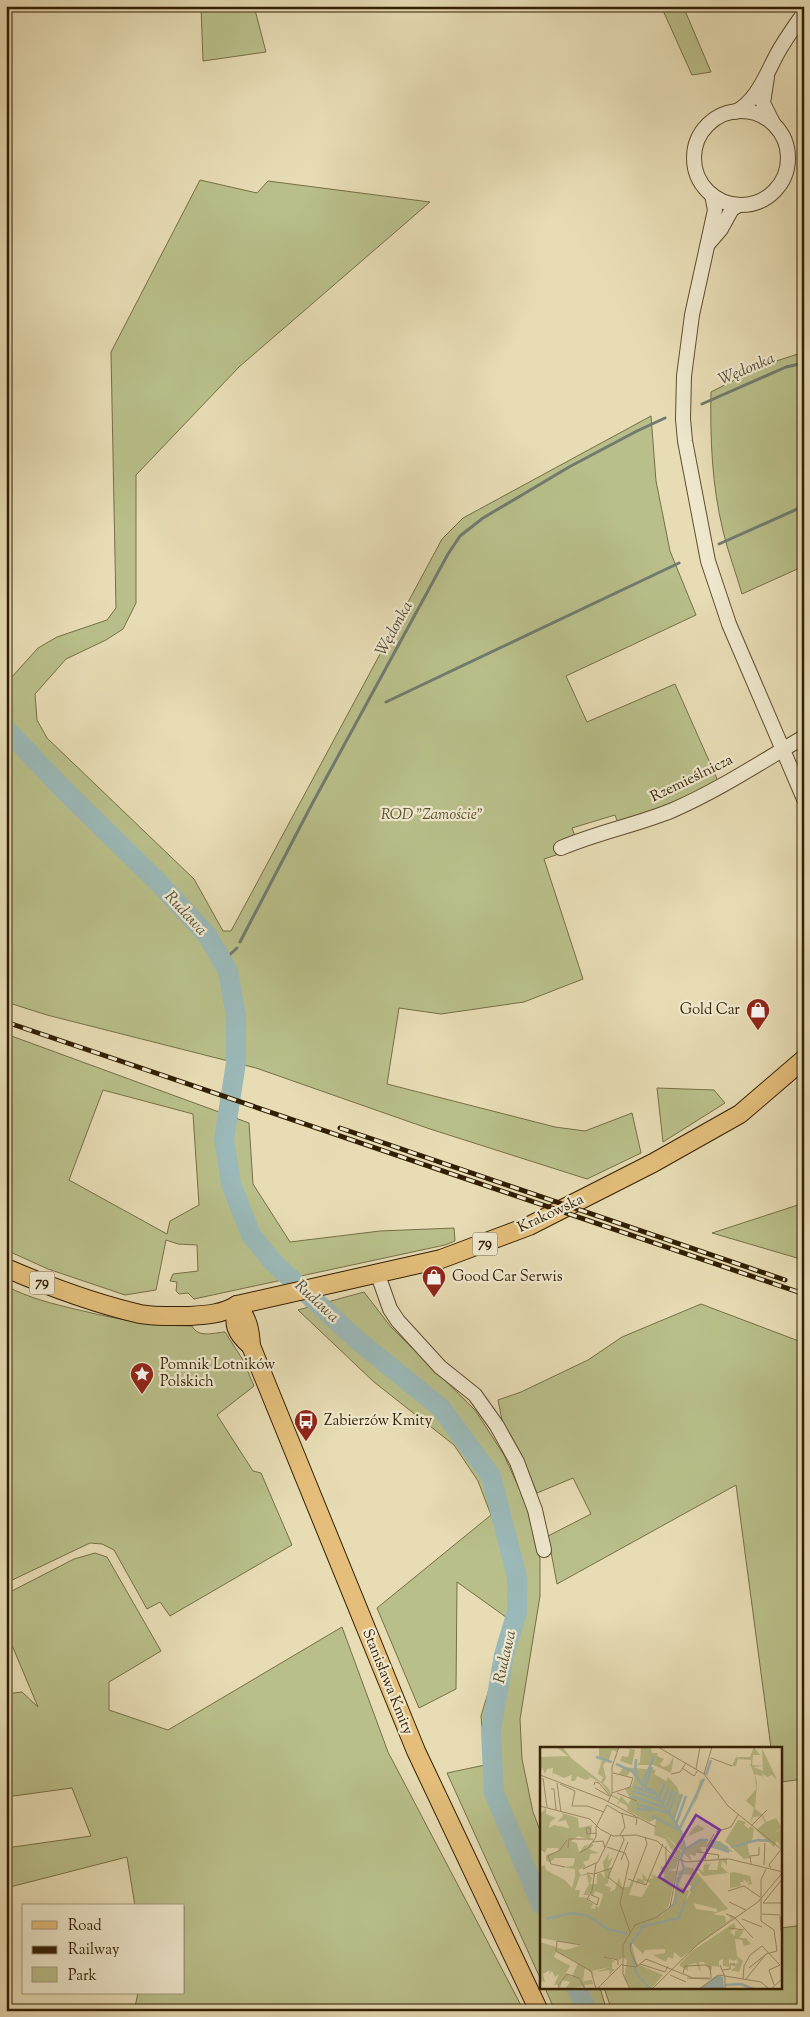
<svg xmlns="http://www.w3.org/2000/svg" width="810" height="2017" viewBox="0 0 810 2017" font-family="'Sorts Mill Goudy',serif">
<style>
.green{fill:#b9bf8a;stroke:#766f46;fill-rule:evenodd}
.lines{fill:none;stroke-linecap:round;stroke-linejoin:round}
.stream{stroke:#717b6f;stroke-width:3}
.river{stroke:#9bb9b8;stroke-width:20}
.minor-casing{stroke:#5f4e2e;stroke-width:16}
.major-casing{stroke:#321f02;stroke-width:20}
.minor{stroke:#efe8ce;stroke-width:14}
.major{stroke:#e4be7a;stroke-width:18}
.rail-casing{stroke:#321f02;stroke-width:5}
.rail{stroke:#efe8ce;stroke-width:3;stroke-dasharray:9;stroke-linecap:butt}
.labels{text-anchor:middle;dominant-baseline:central;stroke-width:4.5;stroke-linejoin:round;paint-order:stroke}
.shield{fill:#efe8ce;stroke:#6b5b3f;stroke-width:1}
.shield-label{font-size:14px;font-weight:bold;fill:#321f02}
.street-label{font-size:15px;fill:#321f02;stroke:#efe8ce}
.park-label{font-size:15px;font-style:italic;fill:#5a4f2b;stroke:#efe8ce}
.poi-label{font-size:15px;fill:#321f02;stroke:#efe8ce;text-anchor:start}
.water-label{font-size:16px;font-style:italic;fill:#524d39;stroke:#efe8ce}
.inset-river{fill:none;stroke:#9bb9b8;stroke-width:2.5}
.inset-road{fill:none;stroke:#9f906d;stroke-width:1}
.view{fill:#7b2cbf;fill-opacity:0.15;stroke:#7b2cbf;stroke-width:2.5}
.inset-edge{fill:none;stroke:#321f02;stroke-width:2.5}
</style>
<rect width="100%" height="100%" fill="#e7dcb4"/>
<filter id="stains"><feTurbulence type="fractalNoise" baseFrequency=".004" numOctaves="4"/><feColorMatrix values="0 0 0 0 .2 0 0 0 0 .09 0 0 0 0 .02 0 0 0 .5 -.17"/></filter>
<radialGradient id="worn" r=".72"><stop offset=".6" stop-color="#630" stop-opacity="0"/><stop offset="1" stop-color="#630" stop-opacity=".3"/></radialGradient>
<g class="green">
<path d="M201,6H254L266,52L203,61Z"/>
<path d="M661,6H683L711,72L692,75Z"/>
<path d="M200,180L257,193L268,181L430,202L239,367L136,475V603L123,629L106,640L66,659L35,694L37,720L47,738L194,879L223,931H231L442,539L463,518L651,416L656,481L670,551L696,615L566,676L587,722L675,684L718,781L679,802L618,823L615,815L572,828L575,836L562,853L544,859L583,979L524,1002L441,1014L399,1008L387,1084L555,1127L585,1131L632,1113L641,1153L587,1179L430,1129L256,1068L47,1015L6,1002V681L10,679L38,648L57,637L107,620L116,608L111,352Z"/>
<path d="M804,352V566L742,594C736,573 728,552 723,531C712,485 710,439 711,392L764,365Z"/>
<path d="M6,1034L249,1123L253,1184L290,1242L380,1231L454,1228L455,1241L445,1245L194,1299L188,1293L179,1294L176,1291L177,1282L170,1281L173,1274L198,1271L197,1245L178,1244L166,1240L156,1290L125,1295L48,1269L6,1250ZM103,1090L193,1114L199,1205L170,1221L167,1234L69,1180Z"/>
<path d="M657,1088L714,1090L725,1103L663,1142Z"/>
<path d="M804,1203V1260L712,1233Z"/>
<path d="M6,1286C29,1298 53,1304 79,1310C116,1319 153,1326 192,1326C198,1338 213,1333 225,1332L243,1360L254,1386L217,1415L253,1471L261,1473L292,1545L170,1616L160,1602L147,1609L114,1550L102,1544L90,1543L6,1583Z"/>
<path d="M364,1292L391,1327L475,1410L504,1455L529,1510L540,1559V1596L520,1719L522,1759L533,1812L541,1833V1980L447,1773L485,1765L481,1716L510,1620L457,1582L456,1689L419,1708L377,1608L491,1515L478,1481L454,1445L374,1382L298,1310Z"/>
<path d="M701,1304L804,1343V1779L781,1782V1748H771L736,1485L557,1584L548,1536L591,1514L573,1478L537,1493L521,1454L503,1425L498,1400L521,1392L588,1360L622,1337Z"/>
<path d="M95,1553L107,1557L161,1651L109,1682V1710L168,1730L342,1627L388,1752L524,2011H134L138,1993H184V1906H135L127,1857L6,1888V1848L91,1836L72,1788L6,1797V1694L22,1692L38,1707L6,1631V1594L74,1559Z"/>
<path d="M804,1925V2011H612L604,1988H781V1928Z"/>
<path d="M545,1988H600L607,2011H555Z"/>
</g>
<g class="lines">
<g class="stream">
<path d="M702,404L786,367L804,363"/>
<path d="M719,544L804,506"/>
<path d="M386,702L679,563"/>
<path d="M240,942L312,804L448,554L460,536L483,518L569,467L637,431L665,418"/>
<path d="M223,961L237,948"/>
</g>
<g class="river">
<path d="M6,729L66,792L158,882L207,935L228,971L236,1016V1063L224,1139L231,1184L251,1235L273,1262L356,1339L441,1408L491,1476L517,1577V1612L504,1655L491,1731L494,1793L541,1904"/>
<path d="M577,1988L587,2011"/>
</g>
<g class="minor-casing">
<g id="minor">
<path d="M767,77L763,103L773,123"/>
<circle cx="741" cy="158" r="47"/>
<path d="M735,112C756,102 766,75 776,56C784,41 794,27 804,13"/>
<path d="M712,195L715,210L692,315L684,376L683,419L685,441L708,561L729,624L804,799"/>
<path d="M709,243L721,229L732,209L739,205"/>
<path d="M561,848C598,832 637,825 673,810C719,790 761,762 804,737"/>
<path d="M378,1275L390,1309L398,1321L440,1367L475,1395L497,1426L517,1462L535,1510L544,1550"/>
</g>
</g>
<g class="major-casing">
<g id="major">
<path d="M6,1268C50,1287 93,1303 140,1314C156,1317 174,1316 190,1316C206,1315 223,1314 237,1305L441,1259L529,1226L653,1163L740,1114L804,1059"/>
<path d="M237,1305C248,1319 250,1329 251,1346L416,1751L539,2011"/>
<path d="M237,1305C233,1325 235,1332 251,1346"/>
</g>
</g>
<use href="#minor" class="minor"/>
<use href="#major" class="major"/>
<g class="rail-casing">
<g id="rail">
<path d="M6,1022L804,1294"/>
<path d="M340,1128L785,1280"/>
</g>
</g>
<use href="#rail" class="rail"/>
</g>
<defs>
<g id="shop-pin" transform="scale(1.25)"><path d="M0 17L-7.5 6A9.5 9.5 0 1 1 7.5 6Z" fill="#8f2418" stroke="#efe8ce"/><path d="M-5-2.5h2.3a2.7 3.5 0 0 1 5.4 0H5L5.5 6h-11ZM-1.5-2.5h3a1.5 2.3 0 0 0-3 0Z" fill="#fff"/></g>
<g id="sight-pin" transform="scale(1.25)"><path d="M0 17L-7.5 6A9.5 9.5 0 1 1 7.5 6Z" fill="#8f2418" stroke="#efe8ce"/><path d="M0-6L1.8-2.2L6-1.7L2.9 1.2L3.7 5.4L0 3.3L-3.7 5.4L-2.9 1.2L-6-1.7L-1.8-2.2Z" fill="#fff"/></g>
<g id="bus-pin" transform="scale(1.25)"><path d="M0 17L-7.5 6A9.5 9.5 0 1 1 7.5 6Z" fill="#8f2418" stroke="#efe8ce"/><path d="M-5-6H5V4H4V6H2V4H-2V6H-4V4H-5ZM-3.5-4V0h7V-4ZM-3.5 1.2v1.5H-2V1.2ZM2 1.2v1.5H3.5V1.2Z" fill="#fff"/></g>
</defs>
<g fill-rule="evenodd">
<use href="#shop-pin" x="758" y="1010"/>
<use href="#shop-pin" x="434" y="1277"/>
<use href="#sight-pin" x="142" y="1374"/>
<use href="#bus-pin" x="306" y="1421"/>
</g>
<g class="labels">
<g class="shield">
<rect x="472.5" y="1232.5" width="25" height="23" rx="4"/>
<rect x="29.5" y="1271.5" width="25" height="23" rx="4"/>
</g>
<g class="shield-label">
<text x="485" y="1244">79</text>
<text x="42" y="1283">79</text>
</g>
<g class="street-label">
<text transform="translate(692 779) rotate(-26)">Rzemieślnicza</text>
<text transform="translate(551 1214) rotate(-25)">Krakowska</text>
<text transform="translate(387 1682) rotate(68)">Stanisława Kmity</text>
</g>
<g class="park-label">
<text x="432" y="815">ROD "Zamoście"</text>
</g>
<g class="poi-label">
<text x="740" y="1010" text-anchor="end">Gold Car</text>
<text x="452" y="1277">Good Car Serwis</text>
<text x="160" y="1365">Pomnik Lotników<tspan x="160" dy="17">Polskich</tspan></text>
<text x="324" y="1421">Zabierzów Kmity</text>
</g>
<g class="water-label">
<text transform="translate(747 370) rotate(-23)">Wędonka</text>
<text transform="translate(395 629) rotate(-61)">Wędonka</text>
<text transform="translate(185 914) rotate(47)">Rudawa</text>
<text transform="translate(316 1302) rotate(43)">Rudawa</text>
<text transform="translate(506 1657) rotate(-77)">Rudawa</text>
</g>
</g>
<g transform="translate(540 1747)">
<rect width="242" height="242" fill="#e7dcb4"/>
<path d="M16,0H23L31,11L61,35L63,30L58,27L62,13L72,16L66,15L63,18L66,31L63,36L69,42L71,47L80,52L81,49L88,57L91,53L85,42L92,39L95,30L91,23L87,29L79,27L83,21L74,15L83,20L116,23L114,27L126,34L128,30L137,40L141,51L133,73L136,77L147,49L137,77L139,81L154,56L160,33L165,31L157,52L140,81L143,89H148L153,81L158,78L165,82L144,91L146,101L159,93H168L166,100H160L163,105H157L155,109L149,107L152,115L133,95L123,86L143,107L142,112L136,110L125,92L114,88L116,72L109,75L88,64L87,59L80,55L77,58L79,53L71,49L61,36L48,29L50,31L46,33L37,29L35,34H31L32,28L24,31L13,26L12,32L13,21L7,22L5,27L2,20L0,28V10L28,9ZM59,0H79L77,5L72,3L69,13L59,10ZM85,0L95,3L92,18L80,14L82,9L88,10L90,2ZM101,0H111L112,6H118L117,9L124,12L120,17L123,20L129,18L134,9L131,26L114,18H97L100,15ZM214,0L220,8H213L212,18L223,19L213,20L223,24L222,1L237,33L232,28L227,30L222,26L224,33L222,29L215,27L217,36L215,62L223,68L226,75L236,71L242,81L234,86L242,82L241,100L237,94L234,100L216,83L225,76L222,69L213,70L210,77L214,61L206,54L216,42L215,29L210,17L196,19L211,17V13L198,12L196,19H192L196,10H210ZM6,61V67L16,71L10,75L9,81L14,78L29,81L26,73L17,75L23,69L22,66L38,71L39,81L52,78L50,92L38,89L31,94L37,96L39,106L44,99L49,97L44,103L51,96L54,98L49,102L59,106L50,107L49,113L43,115L46,120L38,123L41,128L48,126L52,131L50,137H57V127L61,126L65,132L63,115L69,106L68,114L73,110L68,122H71L68,136L64,138L71,141L70,145L75,142L79,131L82,140H89L92,133L94,134L89,148L102,150L110,136L103,133L106,137L98,135L96,139L97,131L103,133L102,126L108,133L113,131L111,127L123,132L125,127L117,125L125,126L120,122L121,119L126,120L129,107L138,113L136,121L128,123L136,124L129,158L119,171L133,156L137,131L141,127L137,128L138,124L143,123L141,114L145,120L153,121L188,162L173,167L185,169L186,175L191,172L189,168L195,170L141,211L134,205L133,212L128,210L126,215L113,208L125,206V202L105,203L103,207L91,195L97,217L123,228L111,242H90L84,231L87,213L82,210L81,213L67,210L75,214L72,216V222H75L69,228L70,223L56,225L70,220L52,224L55,229L45,221L43,234L52,233L53,237L45,238V242L44,239L25,242L30,235L22,233L20,242L18,238H14L19,227L15,230L12,224L9,227L10,223L3,227L5,235L1,234L0,195L25,203L43,198L0,191V120L5,118L6,123L25,133L32,141L35,129V122L22,120L33,119L35,111H15L10,115L6,114V108L19,104L18,101H7L5,106L0,102V67ZM143,127L151,128L147,137L151,139V145L146,153L149,144L138,139ZM47,128L49,137L43,148H50L48,145L53,149L55,144L63,147L59,161L56,158L55,162L51,161L53,157L47,153L51,151L39,150L40,143H35L40,129ZM153,156L177,162V165L156,162ZM16,205L38,216L32,230L26,226L30,219L14,210ZM198,73L206,75L204,78L209,82L210,79L214,82L212,94L207,95L210,111L204,112L185,94ZM170,93L180,94L193,105L167,100ZM171,108V112L187,111V119L182,113L181,119L188,126L194,125L210,129L212,137L208,138L209,132L207,136L203,131L204,135H200L201,139L190,141V126L163,129L155,119L163,125L164,116L165,119L166,115L168,118L171,115L168,123H177L179,112L171,113ZM194,176L196,180L190,185L195,189V184L200,183L203,185L199,191H206L211,197L204,199L202,193L195,192L197,209L203,214L199,225L190,223L196,220L190,218L198,216L197,212L194,214L189,212V220L183,219V212L179,214V220L172,219L171,225L164,215H159L161,226L156,216L148,218V224L139,218L152,204Z" fill="#b9bf8a" fill-rule="evenodd"/>
<path d="M177,228L183,230L184,242H159Z" fill="#9bb9b8"/>
<path class="inset-river" d="M56,10L72,15M76,17L92,24L104,40M166,28L171,13M95,30L96,12M102,37L114,10M94,40L115,47M105,40L112,20M105,41L113,43L139,81M93,44L121,54M91,49L126,61M119,51L125,36M123,55L129,41M97,57L128,66M127,59L133,43M96,62L112,63M129,66L136,45M112,69L141,84L145,101L141,111L144,122L138,132L135,156L130,161M133,73L142,47M136,77L146,49M139,83L164,32M171,94L188,101M169,98L189,105M191,100L218,93L230,94M146,102L160,93H168M150,144L160,132M6,172L31,166L48,169L68,182L87,187M100,180L139,171L145,154M89,199L106,176M93,211L96,226L110,242M185,238L201,237L213,242"/>
<path class="inset-road" d="M118,0L164,27L188,59L241,102M171,11L192,19M142,21L154,29L158,23M156,22L160,0M131,27L140,25L146,16M164,27L172,0M0,28L63,52L116,80M3,31L7,60M17,36L21,65M20,37L35,44L32,59H47L64,65M54,38L55,35L59,36L70,49M55,41L69,49M11,42H14L16,63M72,46L90,40L93,31L73,26M77,46L97,54M68,55L72,46V20L79,0M0,59L50,72L60,82L73,89L96,88L117,94L136,111L146,115L189,112L243,125M81,66L97,71L96,78M211,79L227,63M176,85L191,80L198,68M51,86L50,81H46L47,87H48L57,86M82,88L84,93L68,130L83,142M52,95L63,94L65,101M67,100L85,106L89,116L80,156L90,185M28,101L29,92H53M157,105L179,108L178,112M39,106L48,101L56,90V80L67,58L82,67L85,80L80,88M81,113L88,95M165,114L167,99L174,87M126,117V99M211,117L210,109L219,108V100M224,118L225,96M25,120L11,117L8,109L20,103L27,93M231,121L229,118L242,101M43,122L58,115L71,88M47,126L54,127L72,121M88,132L106,138L123,97M93,134L107,97L105,90M188,144L204,139L220,150M51,148L59,151L57,158L47,152L52,144L56,116M189,155L206,163M223,156L243,131M223,156H241M186,167L194,170L213,191M222,167L240,168M240,169L241,184M202,172L222,180M189,181L204,183M91,196L90,203L97,219M41,198L17,194L16,204L51,224L56,242M64,210L78,213V218M100,217L125,225L128,219M82,218L96,220L106,212L153,231H172M180,218L185,230V242M209,221L225,208M183,223L190,222V217H195M143,226L145,219L165,218L170,220L171,230M130,228L146,235M147,231L170,232M203,232L204,219L210,208L222,199L240,218L229,223L234,238M206,232L226,207L237,204L234,183L221,174V133L226,122M20,242L18,239L27,227L39,231L45,242M57,242L82,217M90,242L83,227V198L95,178L117,170L130,160L139,113M112,242L158,197L218,155L243,125M159,242L179,228L221,235L229,242M231,242L243,231"/>
<path class="view" d="M156,68L180,83L143,145L119,130Z"/>
<rect width="242" height="242" class="inset-edge"/>
</g>
<rect width="810" height="2017" fill="none" stroke="#e7dcb4" stroke-width="25"/>
<rect x="8" y="8" width="795" height="2002" fill="none" stroke="#321f02" stroke-width="2.5"/>
<rect x="12" y="12" width="785" height="1992" fill="none" stroke="#321f02"/>
<rect x="22" y="1904" width="162" height="90" fill="#efe8ce" stroke="#a3987c"/>
<rect x="32" y="1921" width="25" height="8" fill="#e4be7a" stroke="#a3987c"/>
<text x="68" y="1930" font-size="15" fill="#321f02">Road</text>
<rect x="32" y="1946" width="25" height="8" fill="#321f02" stroke="#a3987c"/>
<text x="68" y="1954" font-size="15" fill="#321f02">Railway</text>
<rect x="32" y="1967" width="25" height="15" fill="#b9bf8a" stroke="#a3987c"/>
<text x="68" y="1980" font-size="15" fill="#321f02">Park</text>
<rect width="100%" height="100%" filter="url(#stains)"/>
<rect width="100%" height="100%" fill="url(#worn)"/>
</svg>
